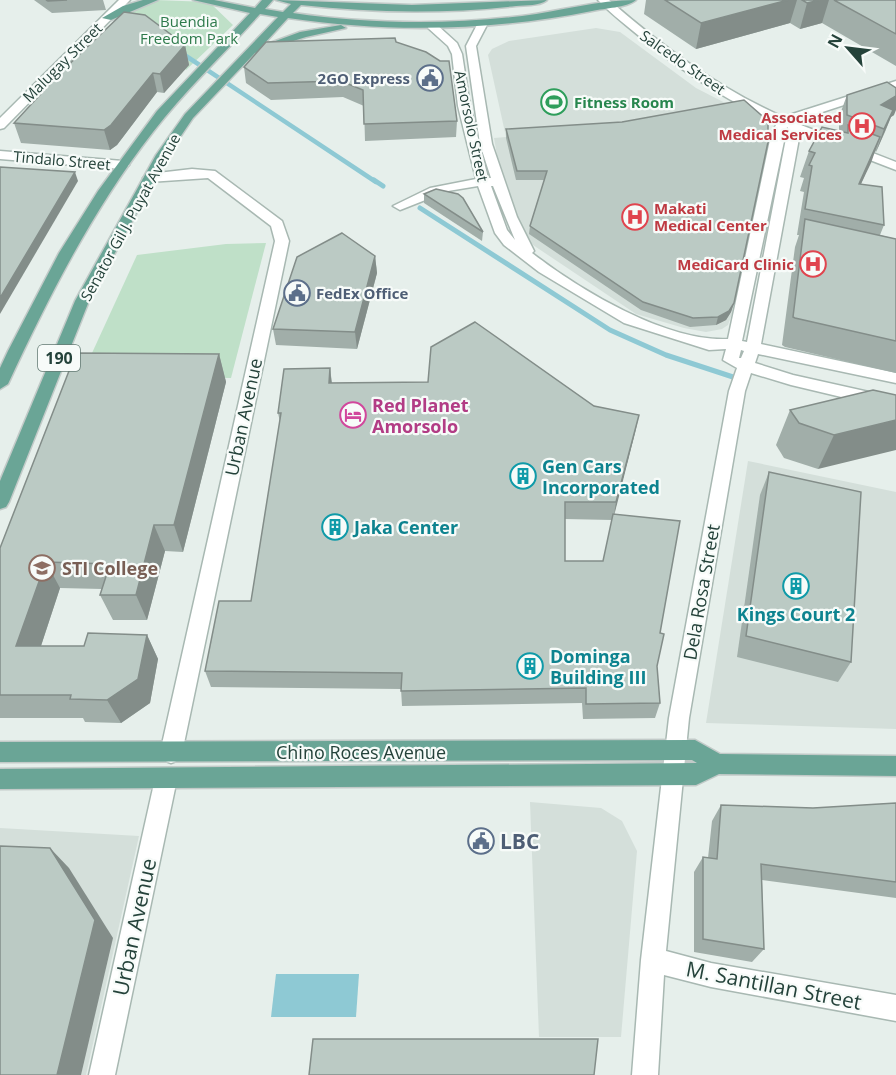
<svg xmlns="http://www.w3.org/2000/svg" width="896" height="1075" viewBox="0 0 896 1075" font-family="'Open Sans',sans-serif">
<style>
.built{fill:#d4dfda}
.green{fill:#bfe0c8}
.water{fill:#8ec9d4}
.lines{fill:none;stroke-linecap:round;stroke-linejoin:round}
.stream-far1{stroke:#8ec9d4;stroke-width:4.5}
.stream{stroke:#8ec9d4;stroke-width:5}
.minor-casing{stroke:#a8b8b2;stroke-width:3}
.major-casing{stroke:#c2cac8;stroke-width:3}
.minor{fill:#fff;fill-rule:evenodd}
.major{fill:#6aa596;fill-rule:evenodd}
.wall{fill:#a1aea9;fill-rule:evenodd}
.shaded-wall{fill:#838d89}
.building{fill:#bbcac4;stroke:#838d89;stroke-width:1.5}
.labels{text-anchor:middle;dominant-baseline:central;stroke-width:4.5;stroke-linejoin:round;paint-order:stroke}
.far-park-label{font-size:15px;fill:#2d7a4b;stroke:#f7fbf9}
.far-street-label{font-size:15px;fill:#24423a;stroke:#f7fbf9}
.far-service-label{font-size:15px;font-weight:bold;fill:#4e5e75;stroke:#f7fbf9;text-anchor:end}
.far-leisure-label{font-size:15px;font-weight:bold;fill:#27864d;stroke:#f7fbf9;text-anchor:start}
.far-health-label{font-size:15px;font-weight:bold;fill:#be3a42;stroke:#f7fbf9;text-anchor:end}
.shield{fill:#f7fbf9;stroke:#637a73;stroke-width:1.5}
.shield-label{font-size:16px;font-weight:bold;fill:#24423a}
.hotel-label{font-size:18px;font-weight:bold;fill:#b23c85;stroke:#f7fbf9;text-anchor:start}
.street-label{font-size:18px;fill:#24423a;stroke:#f7fbf9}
.culture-label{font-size:18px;font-weight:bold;fill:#0d838f;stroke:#f7fbf9;text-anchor:start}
.education-label{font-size:18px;font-weight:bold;fill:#785e54;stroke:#f7fbf9;text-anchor:start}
.near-service-label{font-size:21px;font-weight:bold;fill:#4e5e75;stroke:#f7fbf9;text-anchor:start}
.near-street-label{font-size:21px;fill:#24423a;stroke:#f7fbf9}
</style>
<rect width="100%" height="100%" fill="#e6efeb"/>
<g class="built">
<path d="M596,28L620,32L696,88L735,108L765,149L771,150L749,266L728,325L722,329L706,332L684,328L636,314L533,245L514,223L500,173L494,138L506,137L488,55L492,49L509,41Z"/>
<path d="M748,461L896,492V729L706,723Z"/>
<path d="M530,802L601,808L622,821L637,851L621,1037H539Z"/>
<path d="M0,828L139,836L86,1075H0Z"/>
</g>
<g class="green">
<path d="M155,0L209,2L233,25L186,70L157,36L122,12Z"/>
<path d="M266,243L231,378L81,377L137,255L226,244Z"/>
</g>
<path class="water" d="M276,974H359L356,1017H271Z"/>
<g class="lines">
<path class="stream-far1" d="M180,52L376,182"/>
<g class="stream">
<path d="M374,180L383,186"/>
<path d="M420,208L610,330L666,355L733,377"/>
</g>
<g class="minor-casing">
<g id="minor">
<path d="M119,0H130L4,128L0,129V118Z"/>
<path d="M598,0H609C662,46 718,88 783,117L896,81V88L798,120L801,125L896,162V170L800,133L761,344L896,373V383L758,354L755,363L793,375L896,398V410L791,385L751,373L745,391L689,718L666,951L711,963L896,995V1021L711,987L664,975L658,1075H632L641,960L669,718L729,391L737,368L723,360L726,349L709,350L624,323L539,272L504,245L495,233L478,186L448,191L400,210L393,206L430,188L476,179L458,106L452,54L448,46L428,28V24H436L457,43L462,54L470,106L488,178H491L480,144L466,46L479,21H487L488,23L476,46L492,144L517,217L534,251L532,253C580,290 666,342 728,339L771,135L777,123C724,100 677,68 633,31C621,21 608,11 598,0ZM787,127L788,128L747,342L742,341ZM491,186H493L515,240L507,230ZM741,350L744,351L741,358H739Z"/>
<path d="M0,151L123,161L129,165L123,169L0,159Z"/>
<path d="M192,169L215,171L282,221L289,241L182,753L179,760L171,763L163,760L160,753L275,241L271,226L208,178L149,182L143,178L149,174Z"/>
<path d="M166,769L174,772L177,779L115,1075H89L155,779L158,772Z"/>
</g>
</g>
<g class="major-casing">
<g id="major">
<path d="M143,0H158L111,20L102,18L123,6Z"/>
<path d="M193,0H214L255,8L262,0H273L265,9L283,12L291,4L276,0L412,5L547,0C540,6 526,5 516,6C445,14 372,13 301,5L293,13C368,24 447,25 522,16C560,11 598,0 636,0C626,8 605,8 592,11C492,31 389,33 288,18L262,46L300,32L341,25L346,28L306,37L255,53L193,118L168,155L89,301L9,502L6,507L0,509V481L75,301L156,155L185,114L278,17L260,14C224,54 185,90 153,132C93,209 49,296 8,384L0,389V368L8,351L59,253L98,191L157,111L250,13Z"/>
<path d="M695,740L720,754L896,756V776L719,774L696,785L0,789V769L697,763L692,760L0,762V742Z"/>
</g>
</g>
<use href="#minor" class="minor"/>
<use href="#major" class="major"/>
</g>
<g class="wall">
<path d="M34,0H103L106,10L52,13Z"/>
<path d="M646,0H896V66L822,23L800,29L790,23L696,49L644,14Z"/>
<path d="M396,42L457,121L456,137L365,141L364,106L343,97L271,100L246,83L244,67Z"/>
<path d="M185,45L189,65L164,93L157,92L117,145L110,150L21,143L14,123Z"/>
<path d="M847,95L894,115L891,117L885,132L876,152L875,151L861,184L884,225L880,235L896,239V373L785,347L782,345L795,247L799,235H797L804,192L800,191L804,178L800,177L809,151L839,131V117Z"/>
<path d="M506,129L734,303L731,312L726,320L716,325L690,327L641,310L529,234L530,226L544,180H516L506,138Z"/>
<path d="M424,194L483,232L482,241L424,203Z"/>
<path d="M375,256L377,273L357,349L276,345L273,329Z"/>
<path d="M219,354L226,382L183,552L165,551L147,620H113L100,595L102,589L60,588L41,646H84L147,635L158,659L150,703L121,723L85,722L83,718H0V548Z"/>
<path d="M330,368L332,383L594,406L639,415L614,514L660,633L657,666L660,703L655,718L583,719L582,703L402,706L401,689L211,687L205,671L251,601L280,422L278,413ZM565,519L612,520L603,561H565Z"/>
<path d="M896,395L818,469L784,458L776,445L790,410Z"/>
<path d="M769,472L851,662L838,682L737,657L760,495Z"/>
<path d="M896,803V898L762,880L764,949L752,962L694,952V872L703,857L708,858L712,821L721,805L813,808Z"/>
</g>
<g class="shaded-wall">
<path d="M788,0H797L790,23L696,49L701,23Z"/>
<path d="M820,0H829L822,23L800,29L807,3Z"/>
<path d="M185,45L189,65L164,93L160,74Z"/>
<path d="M153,73L157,92L117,145L110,150L104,130Z"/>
<path d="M896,96V110L894,115L891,117L876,152L884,129L881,105Z"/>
<path d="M880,137L871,163L849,209L859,184Z"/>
<path d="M75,172L78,181L0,314V298Z"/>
<path d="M375,256L377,273L357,349L355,332Z"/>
<path d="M734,303L731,312L726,320L716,325L718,317Z"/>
<path d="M219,354L226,382L183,552L174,525Z"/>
<path d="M330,368L332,387L329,383Z"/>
<path d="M639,415L635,433L613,520L616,502Z"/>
<path d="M896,420V450L818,469L834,435Z"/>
<path d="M154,525L165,551L147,620L136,595Z"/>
<path d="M46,562L60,588L33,670L16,646Z"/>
<path d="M147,635L158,659L150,703L121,723L107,700Z"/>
<path d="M50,848L69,868L113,938L81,1075H57Z"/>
</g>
<g class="building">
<path d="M46,0H67L48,1Z"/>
<path d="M665,0H788L701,23Z"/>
<path d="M802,0H820L807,3Z"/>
<path d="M834,0H896V34Z"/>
<path d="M124,12L145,15L185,45L160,74L153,73L111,125L104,130L14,123L60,73Z"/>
<path d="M395,38L396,42L426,52L440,61H449L457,121L364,124L363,90L341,81L268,83L244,67L266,42Z"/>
<path d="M887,82L896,88V96L881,105L893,110L884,129L847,115V95Z"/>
<path d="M744,100L768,121V142L734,303L729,311L718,317L693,318L643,302L530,226L547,171H517L506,129L622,122Z"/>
<path d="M848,125L880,137L859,184L882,187L884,225L805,209L812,166L809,165L815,153L809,151L822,127L848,133Z"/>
<path d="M0,167L75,172L0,298Z"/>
<path d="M436,189L458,194L463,198L483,232L424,194Z"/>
<path d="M805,219L896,239V341L795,318L793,317Z"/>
<path d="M342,233L375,256L355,332L273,329L297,257Z"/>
<path d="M475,322L594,406L639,415L616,502H565V561H603L613,514L680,521L660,633L664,634L657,666L660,703L586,704V688L401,691L402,673L205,671L219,601H251L281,413H278L284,369L330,368L329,383L428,382L431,347Z"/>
<path d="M76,353L219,354L174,525H154L136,595H100L110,564L46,562L16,646H84L88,633L147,635L138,679L107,700L70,699L71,695H0V548Z"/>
<path d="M873,390L896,395V420L834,435L799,423L790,410Z"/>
<path d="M769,472L861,492L851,662L746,636Z"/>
<path d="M896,803V882L761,864L764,949L703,939V857L717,859L721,805L813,808Z"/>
<path d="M0,846L50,848L95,920L57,1075H0Z"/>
<path d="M313,1039H598L594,1075H309Z"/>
</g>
<defs>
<g id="civic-ring" transform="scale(1.35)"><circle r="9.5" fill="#f7fbf9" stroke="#5c6f8a" stroke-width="1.5"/><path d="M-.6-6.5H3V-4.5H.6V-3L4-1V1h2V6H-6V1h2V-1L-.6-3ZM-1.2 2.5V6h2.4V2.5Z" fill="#5c6f8a"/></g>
<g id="stadium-ring" transform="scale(1.35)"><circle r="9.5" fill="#f7fbf9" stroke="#2e9e5b" stroke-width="1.5"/><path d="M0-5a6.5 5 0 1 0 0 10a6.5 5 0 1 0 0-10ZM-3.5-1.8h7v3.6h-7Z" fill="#2e9e5b"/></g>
<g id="hospital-ring" transform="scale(1.35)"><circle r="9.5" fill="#f7fbf9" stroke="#e0444e" stroke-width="1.5"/><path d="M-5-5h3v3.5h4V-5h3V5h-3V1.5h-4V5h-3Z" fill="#e0444e"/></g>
<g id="hotel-ring" transform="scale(1.35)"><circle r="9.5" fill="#f7fbf9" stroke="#d1479c" stroke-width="1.5"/><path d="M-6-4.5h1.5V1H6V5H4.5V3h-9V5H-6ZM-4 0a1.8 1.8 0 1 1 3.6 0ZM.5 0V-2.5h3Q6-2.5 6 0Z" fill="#d1479c"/></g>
<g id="building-ring" transform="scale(1.35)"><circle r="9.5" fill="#f7fbf9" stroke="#0f9aa8" stroke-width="1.5"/><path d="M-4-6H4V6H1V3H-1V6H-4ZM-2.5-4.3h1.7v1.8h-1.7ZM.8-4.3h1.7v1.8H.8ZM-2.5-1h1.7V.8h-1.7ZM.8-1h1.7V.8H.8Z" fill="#0f9aa8"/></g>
<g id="university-ring" transform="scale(1.35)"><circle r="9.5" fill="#f7fbf9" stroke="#8d6e63" stroke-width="1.5"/><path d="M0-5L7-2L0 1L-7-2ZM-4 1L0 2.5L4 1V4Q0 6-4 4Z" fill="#8d6e63"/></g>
</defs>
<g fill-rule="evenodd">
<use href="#civic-ring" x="430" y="78"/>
<use href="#stadium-ring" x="554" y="102"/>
<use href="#hospital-ring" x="862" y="126"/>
<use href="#hospital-ring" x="635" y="217"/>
<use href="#hospital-ring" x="813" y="264"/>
<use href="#civic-ring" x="297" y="293"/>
<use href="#hotel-ring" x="353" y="415"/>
<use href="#building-ring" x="523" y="476"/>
<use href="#building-ring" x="335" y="527"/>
<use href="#university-ring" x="42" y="568"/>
<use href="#building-ring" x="796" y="586"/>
<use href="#building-ring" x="530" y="666"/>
<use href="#civic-ring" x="481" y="841"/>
</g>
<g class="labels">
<g class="far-park-label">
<text x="189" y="21">Buendia<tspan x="189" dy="17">Freedom Park</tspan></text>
</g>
<g class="far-street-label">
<text transform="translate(62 62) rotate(-45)">Malugay Street</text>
<text transform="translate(683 62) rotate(35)">Salcedo Street</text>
<text transform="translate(472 126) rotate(78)">Amorsolo Street</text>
<text transform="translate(62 160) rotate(5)">Tindalo Street</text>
<text transform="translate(130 217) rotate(-61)">Senator Gil J. Puyat Avenue</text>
</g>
<g class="far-service-label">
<text x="410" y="78">2GO Express</text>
<text x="316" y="293" text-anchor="start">FedEx Office</text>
</g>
<g class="far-leisure-label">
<text x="574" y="102">Fitness Room</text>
</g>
<g class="far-health-label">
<text x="842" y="117">Associated<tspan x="842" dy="17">Medical Services</tspan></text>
<text x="654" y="208" text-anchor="start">Makati<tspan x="654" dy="17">Medical Center</tspan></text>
<text x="794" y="264">MediCard Clinic</text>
</g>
<rect class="shield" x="38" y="345" width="42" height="26" rx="4.5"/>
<g class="shield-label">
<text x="59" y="358">190</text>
</g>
<g class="hotel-label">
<text x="372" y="405">Red Planet<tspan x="372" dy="21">Amorsolo</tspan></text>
</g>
<g class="street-label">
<text transform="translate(243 417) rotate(-78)">Urban Avenue</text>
<text transform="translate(701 592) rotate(-80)">Dela Rosa Street</text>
<text x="361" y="752">Chino Roces Avenue</text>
</g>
<g class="culture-label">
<text x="542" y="466">Gen Cars<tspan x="542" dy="21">Incorporated</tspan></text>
<text x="354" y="527">Jaka Center</text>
<text x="796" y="614" text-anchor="middle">Kings Court 2</text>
<text x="550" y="656">Dominga<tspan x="550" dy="21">Building III</tspan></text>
</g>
<g class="education-label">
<text x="62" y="568">STI College</text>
</g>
<g class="near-service-label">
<text x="500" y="841">LBC</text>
</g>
<g class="near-street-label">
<text transform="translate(134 927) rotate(-78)">Urban Avenue</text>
<text transform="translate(774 985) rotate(11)">M. Santillan Street</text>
</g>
</g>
<g transform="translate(848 48) rotate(298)" stroke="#f7fbf9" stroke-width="4.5" paint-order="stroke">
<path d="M0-4.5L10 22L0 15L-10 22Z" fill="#24423a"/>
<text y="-9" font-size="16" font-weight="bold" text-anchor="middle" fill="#24423a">N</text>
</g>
</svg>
